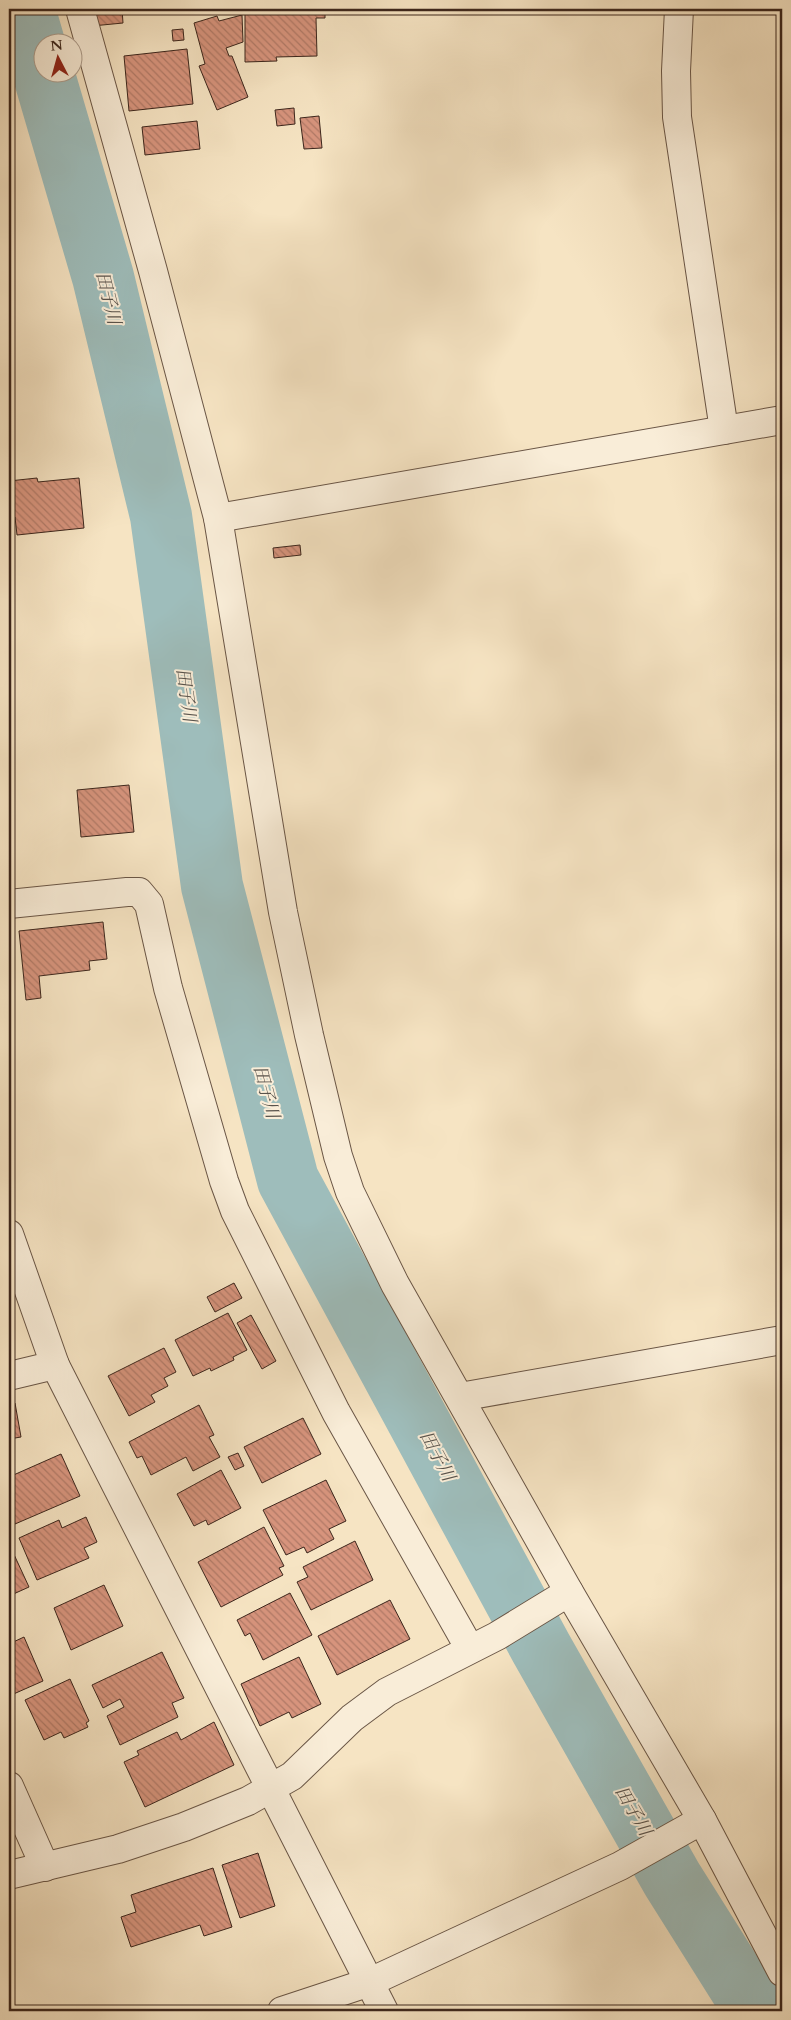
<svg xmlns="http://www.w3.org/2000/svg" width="791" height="2020" viewBox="0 0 791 2020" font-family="Cardo,'Noto Serif JP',serif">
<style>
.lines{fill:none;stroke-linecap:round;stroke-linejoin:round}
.river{stroke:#9ebdbb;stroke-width:62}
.building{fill:url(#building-back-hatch);stroke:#3c261c}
.minor-casing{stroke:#6a5646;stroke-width:30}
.minor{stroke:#f9edd8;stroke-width:28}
.labels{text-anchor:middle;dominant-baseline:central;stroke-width:4;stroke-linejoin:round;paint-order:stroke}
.water-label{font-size:18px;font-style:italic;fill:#59534c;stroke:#f9edd8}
</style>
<defs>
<pattern id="building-back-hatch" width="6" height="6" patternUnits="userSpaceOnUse" patternTransform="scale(1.25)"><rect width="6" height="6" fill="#d7947d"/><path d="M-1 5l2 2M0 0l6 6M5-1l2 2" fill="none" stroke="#b07966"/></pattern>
</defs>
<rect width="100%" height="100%" fill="#f6e4c3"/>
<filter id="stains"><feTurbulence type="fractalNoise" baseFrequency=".004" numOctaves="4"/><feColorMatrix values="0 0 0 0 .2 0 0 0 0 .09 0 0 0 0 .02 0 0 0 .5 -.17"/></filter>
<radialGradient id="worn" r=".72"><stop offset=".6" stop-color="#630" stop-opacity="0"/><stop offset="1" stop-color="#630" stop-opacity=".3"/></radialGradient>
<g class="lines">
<g class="river">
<path d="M24,9L42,71"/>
<path d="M43,72L103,277L161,516L212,886L288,1180L541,1648L672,1879L755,2011"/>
</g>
</g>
<g class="building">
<path d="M90,9H122L123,23L92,26Z"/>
<path d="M245,9H325V18H316L317,56L276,57L277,61L245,62Z"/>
<path d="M242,15L243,42L226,48L229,56H232L248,97L217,110L199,66L205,64L194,23L217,16L219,21Z"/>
<path d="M183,29L184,40L173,41L172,30Z"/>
<path d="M187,49L193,104L129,111L124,56Z"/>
<path d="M294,108L295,124L277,126L275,110Z"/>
<path d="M319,116L322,148L304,149L300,118Z"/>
<path d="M197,121L200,149L145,155L142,127Z"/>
<path d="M37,478L38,482L79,478L84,528L17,535L15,517L9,518V481Z"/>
<path d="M300,545L301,555L274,558L273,548Z"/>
<path d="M129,785L134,832L81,837L77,790Z"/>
<path d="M103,922L107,959L89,961L90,970L39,976L41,998L26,1000L19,931Z"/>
<path d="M234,1283L242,1298L215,1312L207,1297Z"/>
<path d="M228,1313L247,1350L233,1357L234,1360L211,1371L210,1368L193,1376L175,1340Z"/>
<path d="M251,1315L276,1361L262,1369L237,1323Z"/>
<path d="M164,1348L176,1372L164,1378L168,1386L151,1395L155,1402L129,1416L108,1376Z"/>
<path d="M15,1403L21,1437L9,1439V1404Z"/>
<path d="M199,1405L214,1435L209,1437L220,1457L193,1471L186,1457L151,1475L142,1456L137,1458L129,1442Z"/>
<path d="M303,1418L321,1454L262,1483L244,1447Z"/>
<path d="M238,1453L244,1466L235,1470L228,1457Z"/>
<path d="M61,1454L80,1496L15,1524L9,1511V1477Z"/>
<path d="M221,1470L241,1508L208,1525L206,1520L194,1526L177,1494Z"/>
<path d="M326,1480L346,1521L329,1529L334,1539L307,1553L304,1547L286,1555L263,1510Z"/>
<path d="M86,1517L97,1542L84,1548L89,1558L37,1580L19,1538L59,1520L62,1528Z"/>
<path d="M264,1527L284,1566L279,1568L283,1575L221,1607L198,1562Z"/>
<path d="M355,1541L373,1580L311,1610L297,1582L308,1577L303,1567Z"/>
<path d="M11,1548L29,1587L9,1596V1550Z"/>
<path d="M104,1585L123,1626L71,1650L54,1608Z"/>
<path d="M290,1593L312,1635L263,1660L250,1633L245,1636L237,1620Z"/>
<path d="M390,1600L410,1639L337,1675L318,1636Z"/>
<path d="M24,1637L43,1681L9,1696V1644Z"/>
<path d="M162,1652L184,1698L172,1703L178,1717L120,1745L107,1716L124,1707L120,1699L103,1708L92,1685Z"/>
<path d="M299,1657L321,1704L292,1718L289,1712L260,1726L241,1684Z"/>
<path d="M70,1679L89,1721L86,1723L88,1727L64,1738L61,1732L44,1740L25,1700Z"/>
<path d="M214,1722L234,1765L145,1807L124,1762L139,1755L137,1751L177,1732L181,1740Z"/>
<path d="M258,1853L275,1906L240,1918L222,1865Z"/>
<path d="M213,1868L232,1927L204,1936L200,1925L131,1947L121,1917L136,1912L131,1895Z"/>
</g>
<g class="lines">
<g class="minor-casing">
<g id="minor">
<path d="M80,9L153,271L218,518L283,912L309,1035L338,1156L350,1192L395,1284L569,1592L702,1820L782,1972"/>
<path d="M679,9L676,71L677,117L724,430"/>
<path d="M218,518L782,420"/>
<path d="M9,904L127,892H139L149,904L168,988L224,1181L235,1211L336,1412L470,1649"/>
<path d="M9,1234L55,1365L384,2011"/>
<path d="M9,1376L55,1365"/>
<path d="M460,1397L782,1340"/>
<path d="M9,1786L45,1867"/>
<path d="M9,1875L118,1849L184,1827L248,1801L292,1776L352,1718L387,1692L497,1636L569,1592"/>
<path d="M282,2011L370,1982L620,1866L702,1820"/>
</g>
</g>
<use href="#minor" class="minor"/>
</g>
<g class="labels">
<g class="water-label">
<text transform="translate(108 298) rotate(76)">田子川</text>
<text transform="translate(186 695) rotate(82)">田子川</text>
<text transform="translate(266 1092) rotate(75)">田子川</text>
<text transform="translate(437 1456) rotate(62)">田子川</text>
<text transform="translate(633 1811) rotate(60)">田子川</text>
</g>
</g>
<rect width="791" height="2020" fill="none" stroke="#f6e4c3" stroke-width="30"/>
<rect x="10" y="10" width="771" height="2000" fill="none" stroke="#3c261c" stroke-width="2.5"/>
<rect x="15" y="15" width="761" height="1990" fill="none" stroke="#3c261c"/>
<g transform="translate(58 58) rotate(354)"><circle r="24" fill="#f9edd8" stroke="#ad9d8d"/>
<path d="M0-4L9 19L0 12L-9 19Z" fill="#8f2418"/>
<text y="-8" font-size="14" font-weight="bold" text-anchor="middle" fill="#3c261c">N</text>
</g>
<rect width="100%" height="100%" filter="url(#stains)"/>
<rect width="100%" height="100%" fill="url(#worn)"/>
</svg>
